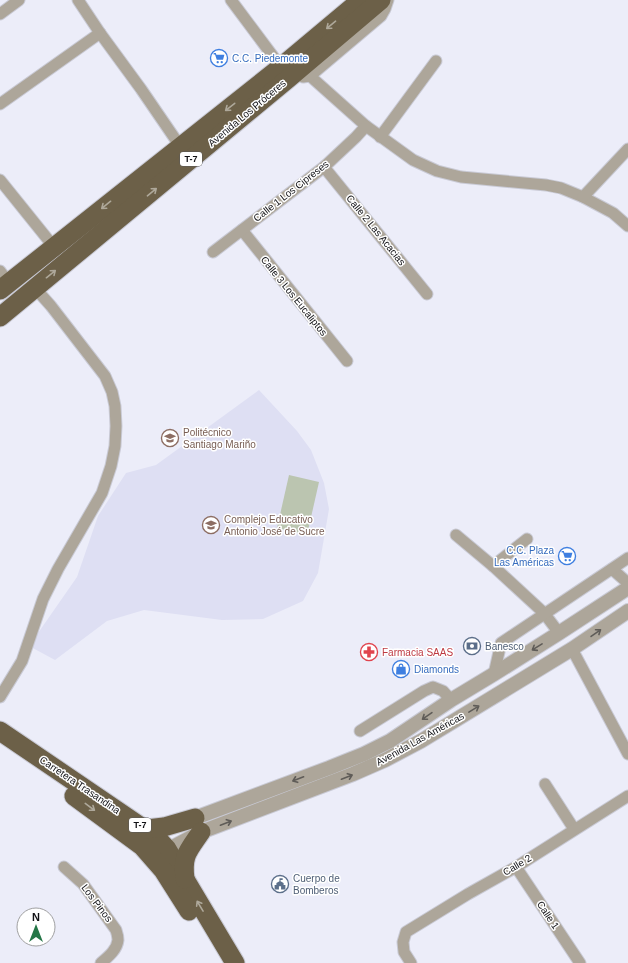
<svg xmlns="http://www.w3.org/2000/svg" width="628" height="963" viewBox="0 0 628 963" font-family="Helvetica,sans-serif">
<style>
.built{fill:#dedff3}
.green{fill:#bbc5b0}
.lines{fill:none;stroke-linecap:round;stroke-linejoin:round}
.minor-casing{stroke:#c9cad5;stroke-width:13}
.tertiary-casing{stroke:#c9cad5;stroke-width:16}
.trunk-casing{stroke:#c9cad5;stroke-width:21}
.minor{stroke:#ada69a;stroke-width:11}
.tertiary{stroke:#ada69a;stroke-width:14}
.trunk{stroke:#6c6048;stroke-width:19}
.oneway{stroke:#aea89a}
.oneway2{stroke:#5f5c58}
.labels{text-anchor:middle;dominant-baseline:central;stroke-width:3;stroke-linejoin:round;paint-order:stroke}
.shield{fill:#fff;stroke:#58585b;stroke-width:1}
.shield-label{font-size:9px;font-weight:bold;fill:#111115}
.shop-label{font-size:10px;fill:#366cbe;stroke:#fff;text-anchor:start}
.street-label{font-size:10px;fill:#111115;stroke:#fff}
.education-label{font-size:10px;fill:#785e54;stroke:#fff;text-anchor:start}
.service-label{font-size:10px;fill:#4e5e75;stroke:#fff;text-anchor:start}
.health-label{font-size:10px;fill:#be3a42;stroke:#fff;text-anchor:start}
</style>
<rect width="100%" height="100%" fill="#ecedf9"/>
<path class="built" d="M259,390L297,431L311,450L324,483L329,509L318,573L303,601L263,619L222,620L144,610L107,621L55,660L29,646L77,577L98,516L126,473L156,465Z"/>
<path class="green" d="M289,475L319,482L307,535L277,528Z"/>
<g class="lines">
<g class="minor-casing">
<g id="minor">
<path d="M78,0L100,33L141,89L180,146"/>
<path d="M231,0L281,67"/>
<path d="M0,14L19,0"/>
<path d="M310,76L366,126L413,160L437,171L461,177L546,185L561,188L583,197L613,213L628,226"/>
<path d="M303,77L310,76L381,16L385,9L388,0"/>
<path d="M0,104L100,33"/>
<path d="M380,137L436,61"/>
<path d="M324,167L427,294"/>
<path d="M0,180L54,247"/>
<path d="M583,197L628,149"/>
<path d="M242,230L347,361"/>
<path d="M213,252L324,167L356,137L366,126"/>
<path d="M0,271L9,283"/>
<path d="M456,535L493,566L544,613L559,633"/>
<path d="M493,566L527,539"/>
<path d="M612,569L628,583"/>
<path d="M572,649L628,754"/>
<path d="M494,674L501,643L628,558"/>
<path d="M0,697L22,661L43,599L58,569L102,493L111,466L115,446L116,426L115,406L112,392L105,376L51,306L35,288"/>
<path d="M360,731L424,691L433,687L443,691L451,700"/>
<path d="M545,784L574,829"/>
<path d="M64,867L83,884L116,930C117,933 118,937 118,940C117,950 108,957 101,963"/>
<path d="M516,867L580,963"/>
<path d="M411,963L404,952L403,942L406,932L468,894L516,867L628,796"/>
</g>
</g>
<g class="tertiary-casing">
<g id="tertiary">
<path d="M187,822L195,818L329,768L364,754L390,741L451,700L494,674L559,633L628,588"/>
<path d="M160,854L201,832L353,774L385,760L421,741L572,649L628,611"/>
</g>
</g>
<g class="trunk-casing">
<g id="trunk">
<path d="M0,290L281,67L361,0"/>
<path d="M0,317L289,78L381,0"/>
<path d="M0,731L156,837L167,849L235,963"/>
<path d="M74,796L142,846L163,870L189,911"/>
<path d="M147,829L164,827L195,818"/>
<path d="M185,879C182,855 188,851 201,832"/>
</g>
</g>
<use href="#minor" class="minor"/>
<use href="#tertiary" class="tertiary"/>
<use href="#trunk" class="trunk"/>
</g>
<defs><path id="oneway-shaft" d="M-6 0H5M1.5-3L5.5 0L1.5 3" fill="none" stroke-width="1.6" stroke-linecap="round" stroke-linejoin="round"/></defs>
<g class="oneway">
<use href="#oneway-shaft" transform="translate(331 25) rotate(140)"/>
<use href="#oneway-shaft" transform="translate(230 107) rotate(142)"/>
<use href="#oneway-shaft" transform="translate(152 192) rotate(-40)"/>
<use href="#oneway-shaft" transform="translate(106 205) rotate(141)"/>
<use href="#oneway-shaft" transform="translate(51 274) rotate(-39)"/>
<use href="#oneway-shaft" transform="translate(90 807) rotate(37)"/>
<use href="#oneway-shaft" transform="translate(200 906) rotate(-121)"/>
</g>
<g class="oneway2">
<use href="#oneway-shaft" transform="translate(596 633) rotate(-35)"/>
<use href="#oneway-shaft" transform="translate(537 647) rotate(148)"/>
<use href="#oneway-shaft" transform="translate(474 709) rotate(-31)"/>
<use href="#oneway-shaft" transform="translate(427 716) rotate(145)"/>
<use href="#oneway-shaft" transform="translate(347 777) rotate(-21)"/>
<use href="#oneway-shaft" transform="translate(298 779) rotate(159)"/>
<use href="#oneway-shaft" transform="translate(226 823) rotate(-21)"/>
</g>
<defs>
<g id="supermarket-ring" transform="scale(0.9)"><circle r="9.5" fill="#fff" stroke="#3f7fe0" stroke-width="1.5"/><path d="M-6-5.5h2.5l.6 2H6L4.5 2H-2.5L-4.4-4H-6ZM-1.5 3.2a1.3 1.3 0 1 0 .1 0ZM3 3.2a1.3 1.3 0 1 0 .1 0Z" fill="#3f7fe0"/></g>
<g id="university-ring" transform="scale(0.9)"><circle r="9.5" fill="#fff" stroke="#8d6e63" stroke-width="1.5"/><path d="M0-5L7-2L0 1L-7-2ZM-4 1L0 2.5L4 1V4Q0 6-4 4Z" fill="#8d6e63"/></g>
<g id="bank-ring" transform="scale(0.9)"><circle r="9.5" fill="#fff" stroke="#5c6f8a" stroke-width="1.5"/><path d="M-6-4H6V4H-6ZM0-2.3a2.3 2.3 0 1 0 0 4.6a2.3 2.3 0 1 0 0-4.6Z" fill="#5c6f8a"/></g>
<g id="pharmacy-ring" transform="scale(0.9)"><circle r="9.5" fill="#fff" stroke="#e0444e" stroke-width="1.5"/><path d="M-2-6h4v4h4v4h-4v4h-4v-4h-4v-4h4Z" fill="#e0444e"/></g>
<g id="shop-ring" transform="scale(0.9)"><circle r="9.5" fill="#fff" stroke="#3f7fe0" stroke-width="1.5"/><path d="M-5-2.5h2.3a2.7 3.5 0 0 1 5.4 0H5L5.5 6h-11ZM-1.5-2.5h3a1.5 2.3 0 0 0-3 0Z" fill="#3f7fe0"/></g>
<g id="civic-ring" transform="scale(0.9)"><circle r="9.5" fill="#fff" stroke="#5c6f8a" stroke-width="1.5"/><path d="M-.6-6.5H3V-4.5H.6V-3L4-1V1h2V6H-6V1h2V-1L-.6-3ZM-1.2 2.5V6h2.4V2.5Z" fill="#5c6f8a"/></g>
</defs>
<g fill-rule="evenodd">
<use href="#supermarket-ring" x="219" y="58"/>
<use href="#university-ring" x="170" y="438"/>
<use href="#university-ring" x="211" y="525"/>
<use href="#supermarket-ring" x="567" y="556"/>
<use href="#bank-ring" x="472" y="646"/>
<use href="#pharmacy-ring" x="369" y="652"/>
<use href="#shop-ring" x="401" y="669"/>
<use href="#civic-ring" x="280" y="884"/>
</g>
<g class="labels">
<g class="shield">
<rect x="180" y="152" width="22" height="14" rx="3"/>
<rect x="129" y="818" width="22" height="14" rx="3"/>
</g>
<g class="shield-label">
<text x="191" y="159">T-7</text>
<text x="140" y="825">T-7</text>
</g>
<g class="shop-label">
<text x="232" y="58">C.C. Piedemonte</text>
<text x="554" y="550" text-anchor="end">C.C. Plaza<tspan x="554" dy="12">Las Américas</tspan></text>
<text x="414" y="669">Diamonds</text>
</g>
<g class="street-label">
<text transform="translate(247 113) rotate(-40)">Avenida Los Próceres</text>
<text transform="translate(291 191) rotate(-38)">Calle 1 Los Cipreses</text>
<text transform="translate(376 230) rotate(51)">Calle 2 Las Acacias</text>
<text transform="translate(294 296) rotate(51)">Calle 3 Los Eucaliptos</text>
<text transform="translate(420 739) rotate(-29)">Avenida Las Américas</text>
<text transform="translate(80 785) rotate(34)">Carretera Trasandina</text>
<text transform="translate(517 865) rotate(-31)">Calle 2</text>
<text transform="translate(97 903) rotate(53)">Los Pinos</text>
<text transform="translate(548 915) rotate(56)">Calle 1</text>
</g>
<g class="education-label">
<text x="183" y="432">Politécnico<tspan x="183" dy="12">Santiago Mariño</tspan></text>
<text x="224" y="519">Complejo Educativo<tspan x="224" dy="12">Antonio José de Sucre</tspan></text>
</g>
<g class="service-label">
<text x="485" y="646">Banesco</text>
<text x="293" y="878">Cuerpo de<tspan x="293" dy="12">Bomberos</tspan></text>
</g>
<g class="health-label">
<text x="382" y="652">Farmacia SAAS</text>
</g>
</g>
<g transform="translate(36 927)"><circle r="19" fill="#ffffff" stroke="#a0a0a1"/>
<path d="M0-3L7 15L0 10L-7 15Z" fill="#247647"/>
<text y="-6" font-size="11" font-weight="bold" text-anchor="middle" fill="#111115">N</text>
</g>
</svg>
